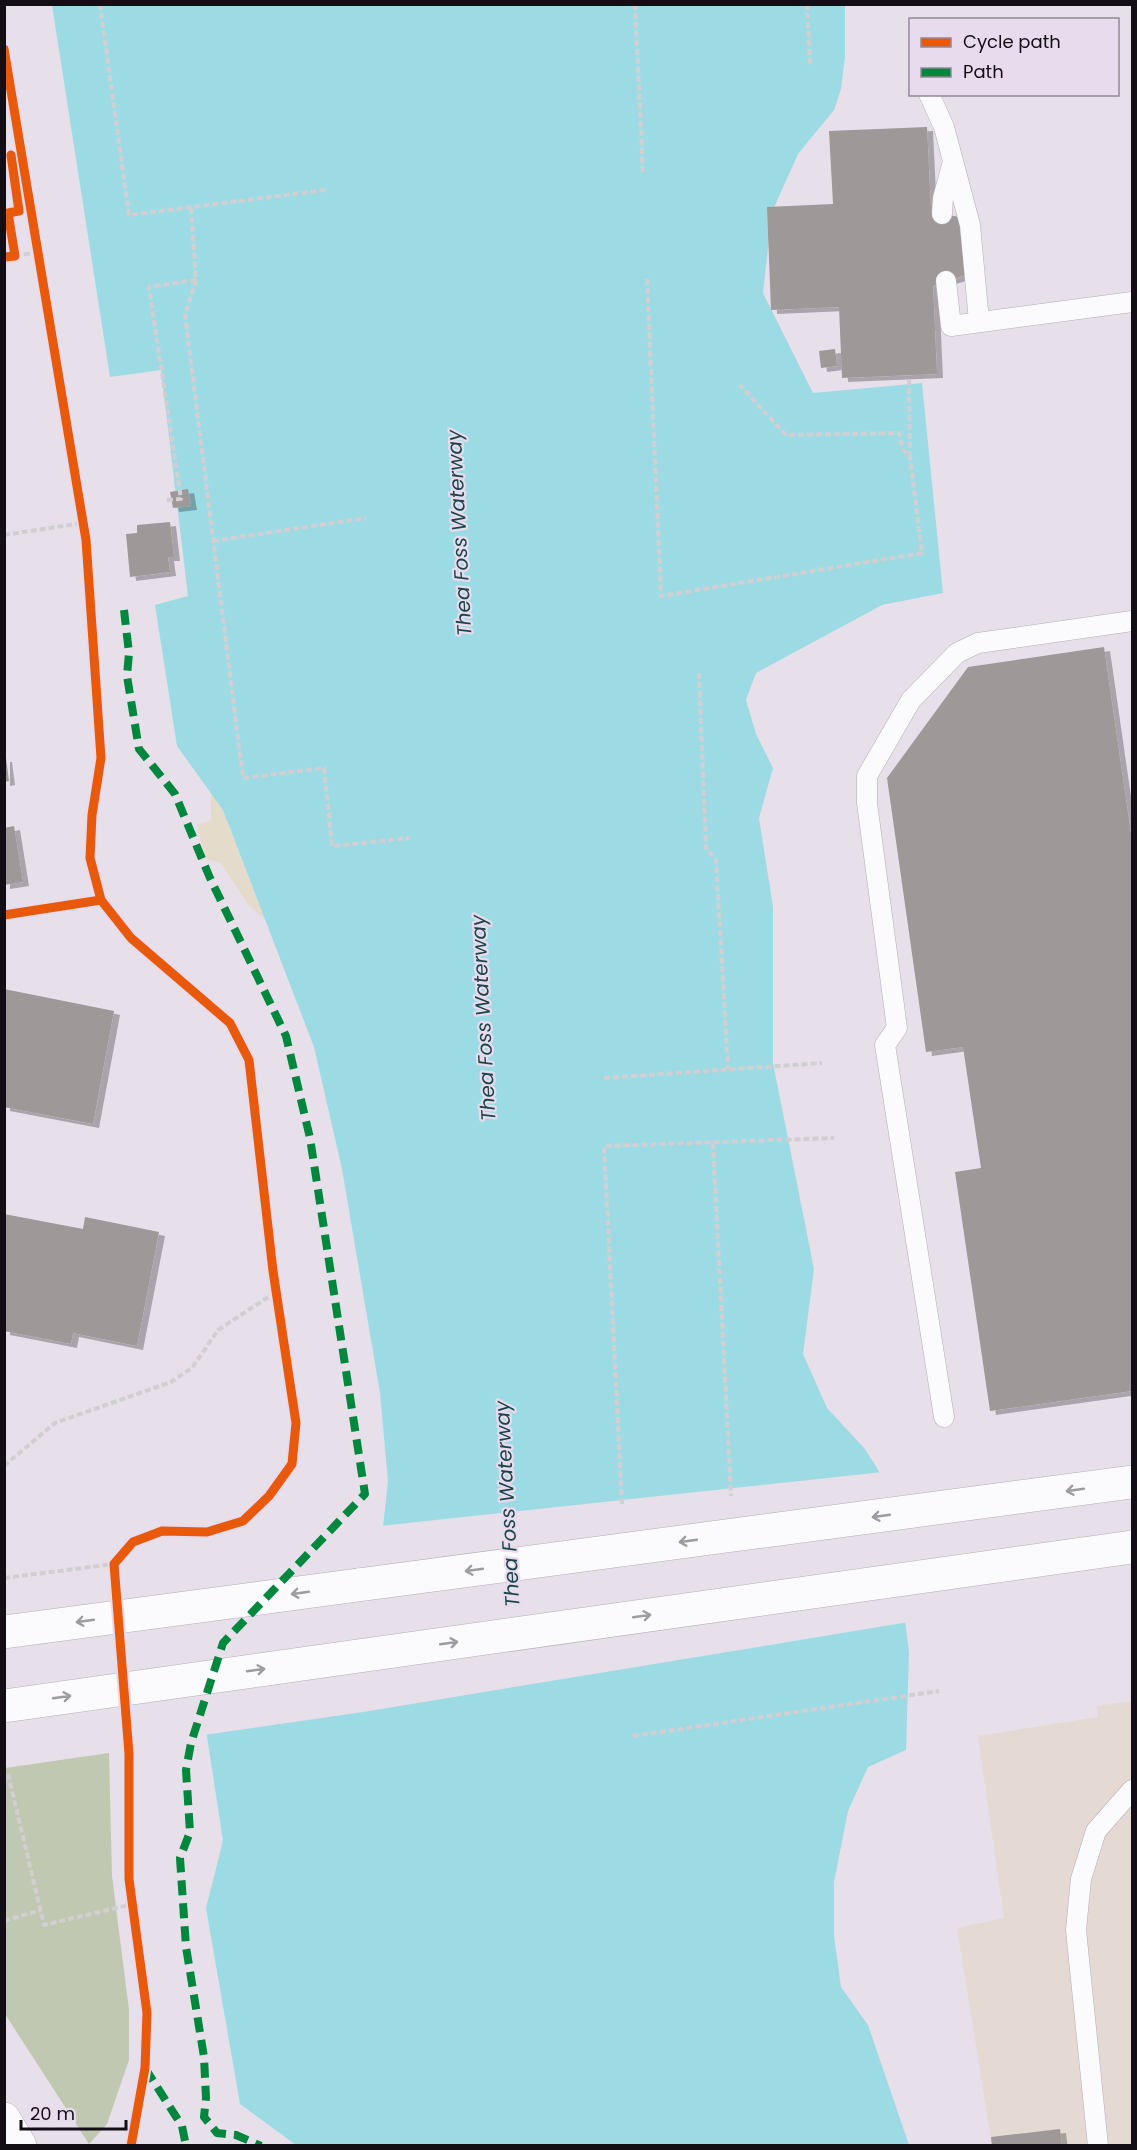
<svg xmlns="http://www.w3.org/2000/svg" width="1137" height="2150" viewBox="0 0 1137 2150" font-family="Poppins,sans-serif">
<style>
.industrial{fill:#e4dad3}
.green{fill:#c1c8b1}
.sand{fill:#e4dbcb}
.water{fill:#9ddbe4}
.pier{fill:#e7dfea}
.building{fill:#9e9899;filter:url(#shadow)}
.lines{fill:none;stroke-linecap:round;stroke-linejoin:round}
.service-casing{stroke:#b4aeb6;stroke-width:21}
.tertiary-casing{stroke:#b4aeb6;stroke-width:34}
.trunk-casing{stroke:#b4aeb6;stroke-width:34}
.path{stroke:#d1cfd1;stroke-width:4;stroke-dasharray:6 3;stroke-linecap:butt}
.service{stroke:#fbfafc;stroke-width:20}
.tertiary{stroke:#fbfafc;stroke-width:33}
.trunk{stroke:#fbfafc;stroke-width:33}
.trunk-bridge-casing{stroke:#b4aeb6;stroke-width:34;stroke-linecap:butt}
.trunk-bridge{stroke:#fbfafc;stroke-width:33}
.quiet{stroke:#00873e;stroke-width:8;stroke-dasharray:15 8;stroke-linecap:butt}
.cycleway-casing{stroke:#e9dbee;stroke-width:13}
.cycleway{stroke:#e8590c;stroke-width:9}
.oneway{stroke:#9e9ca0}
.labels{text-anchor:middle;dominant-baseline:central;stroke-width:4.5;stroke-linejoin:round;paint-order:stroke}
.water-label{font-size:20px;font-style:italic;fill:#1b4549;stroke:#e9dbee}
</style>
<defs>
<filter id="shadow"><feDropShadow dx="6" dy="4" stdDeviation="0" flood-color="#0004"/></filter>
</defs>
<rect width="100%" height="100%" fill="#e7dfea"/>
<path class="industrial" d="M1132,1701V2145H992L957,1928L1004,1918L978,1736L1098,1717L1097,1706Z"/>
<path class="green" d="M109,1753L112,1876L129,2010V2060L107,2124L89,2144L5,2014V1768Z"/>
<path class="sand" d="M211,793L223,810L265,920L248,904L221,863L206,859L197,825L211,820Z"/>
<path class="water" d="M52,5H845V57L841,89L834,110L798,154L772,212L763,293L813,393L922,383L943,593L882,605L756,673L746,700L756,734L773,768L759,818L773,907V1063L814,1269L803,1354L827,1408L865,1449L888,1486L909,1652L906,1750L868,1767L848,1811L834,1882V1936L841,1987L868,2025L909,2145H296L240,2104L206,1908L223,1841L205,1723L318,1611L383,1527L388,1481L380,1393L342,1169L314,1047L223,810L177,746L155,605L188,596L161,370L110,377Z"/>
<path class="pier" d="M883,1472L891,1484L909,1622L363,1712L204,1735L203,1721L244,1654L316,1609L380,1526Z"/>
<g class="building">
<path d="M927,127L931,211L963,218L965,275L933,286L937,374L842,378L839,307L771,310L767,207L833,204L829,131Z"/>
<path d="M835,349L837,366L821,368L819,351Z"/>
<path d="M188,489L191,506L173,508L170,492Z"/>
<path d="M170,522L174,557H168L170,572L130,577L126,534L137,533V525Z"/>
<path d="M1104,647L1132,841V1391L990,1411L955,1172L981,1168L963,1047L926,1052L887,778L968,667Z"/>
<path d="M4,758H6L9,781L4,782Z"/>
<path d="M14,826L23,882L4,885V828Z"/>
<path d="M4,989L114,1011L93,1124L4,1107Z"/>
<path d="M4,1214L83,1229L85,1217L159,1232L137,1346L73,1333L71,1344L4,1331Z"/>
<path d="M1060,2129L1062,2146H992L991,2137Z"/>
</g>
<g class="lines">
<g class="service-casing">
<g id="service">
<path d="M929,94L944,127L970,225L979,321"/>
<path d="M942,214L943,198L953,162"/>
<path d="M946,281L951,326L1132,302"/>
<path d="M944,1417L885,1045L897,1028L867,803V776L911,700L957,653L978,643L1132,621"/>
<path d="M1098,2146L1076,1930L1081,1879L1096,1831L1132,1790"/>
</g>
</g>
<g class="tertiary-casing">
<path id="tertiary" d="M4,2119L20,2146"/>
</g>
<g class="trunk-casing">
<path id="trunk" d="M358,1585L1132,1482"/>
</g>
<g class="path">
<path d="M100,4L129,215L325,190"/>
<path d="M635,4L643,175"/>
<path d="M807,4L810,67"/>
<path d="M191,208L196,280L185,314L243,778L324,768L332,846L410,838"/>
<path d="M15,256L38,252"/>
<path d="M647,279L661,596L922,553L910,457L903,450L899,433L786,435L740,385"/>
<path d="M909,379L910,456"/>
<path d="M167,500L181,499L149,287L196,280"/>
<path d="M4,535L83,523"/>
<path d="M213,541L366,518"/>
<path d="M699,673L706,848L716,860L728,1069"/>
<path d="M604,1078L822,1063"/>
<path d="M713,1143L731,1496"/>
<path d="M4,1466L55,1423L171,1382L192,1368L218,1330L276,1292"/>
<path d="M622,1504L604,1146L834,1138"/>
<path d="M4,1578L114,1564"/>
<path d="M633,1736L939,1691"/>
<path d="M8,1774L44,1925L133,1904"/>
<path d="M4,1921L41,1910"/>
</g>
<use href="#service" class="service"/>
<use href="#tertiary" class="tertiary"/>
<use href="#trunk" class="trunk"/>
<g class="trunk-bridge-casing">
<g id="trunk-bridge">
<path d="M4,1632L358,1585"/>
<path d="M4,1706L1132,1547"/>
</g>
</g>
<use href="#trunk-bridge" class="trunk-bridge"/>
<g class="quiet">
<path d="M124,610L129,653L127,676L139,749L175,794L210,878L286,1036L310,1138L365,1494L223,1643L191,1743L186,1770L190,1832L180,1858L186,1947L204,2057L206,2098L204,2117L217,2133L236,2135L261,2146"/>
<path d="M145,2068L182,2126L186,2146"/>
</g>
<g class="cycleway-casing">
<g id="cycleway">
<path d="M4,49L86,540L101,758L92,815L90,858L101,900L131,938L230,1023L249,1060L273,1271L296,1423L292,1464L269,1496L243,1521L207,1532L162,1531L133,1542L114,1564L129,1754V1879L147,2013L145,2068L131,2146"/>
<path d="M4,257L15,256L8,213L19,211L11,155"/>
<path d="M4,915L101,900"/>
</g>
</g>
<use href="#cycleway" class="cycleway"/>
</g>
<defs><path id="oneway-shaft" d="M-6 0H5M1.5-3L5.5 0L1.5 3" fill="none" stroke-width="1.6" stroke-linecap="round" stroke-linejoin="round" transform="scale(1.5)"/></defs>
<g class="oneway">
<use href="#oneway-shaft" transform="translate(1075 1490) rotate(172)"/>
<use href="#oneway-shaft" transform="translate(881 1516) rotate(172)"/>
<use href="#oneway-shaft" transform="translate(688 1541) rotate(172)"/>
<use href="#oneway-shaft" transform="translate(474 1570) rotate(172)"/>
<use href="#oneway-shaft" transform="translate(300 1593) rotate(172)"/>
<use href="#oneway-shaft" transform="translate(642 1616) rotate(-8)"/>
<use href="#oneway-shaft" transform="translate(85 1621) rotate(172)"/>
<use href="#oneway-shaft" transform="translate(449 1643) rotate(-8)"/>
<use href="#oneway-shaft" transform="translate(256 1670) rotate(-8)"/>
<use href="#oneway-shaft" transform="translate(62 1697) rotate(-8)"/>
</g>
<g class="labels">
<g class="water-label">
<text transform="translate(459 533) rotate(-93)">Thea Foss Waterway</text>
<text transform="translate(483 1018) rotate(-93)">Thea Foss Waterway</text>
<text transform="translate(507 1504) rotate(-93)">Thea Foss Waterway</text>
</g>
</g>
<rect width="1137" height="2150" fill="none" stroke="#130e15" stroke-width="12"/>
<rect x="909" y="18" width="210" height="78" fill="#e9dbee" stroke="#938997" stroke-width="1.5"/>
<rect x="921" y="38" width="30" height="9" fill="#e8590c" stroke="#938997" stroke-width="1.5"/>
<text x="963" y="48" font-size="18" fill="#130e15">Cycle path</text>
<rect x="921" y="68" width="30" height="9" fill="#00873e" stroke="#938997" stroke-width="1.5"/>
<text x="963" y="78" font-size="18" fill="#130e15">Path</text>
<path d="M21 2120v9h105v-9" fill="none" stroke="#130e15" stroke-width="3"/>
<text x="30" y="2120" font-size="18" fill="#130e15" stroke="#e9dbee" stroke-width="4.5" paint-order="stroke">20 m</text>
</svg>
